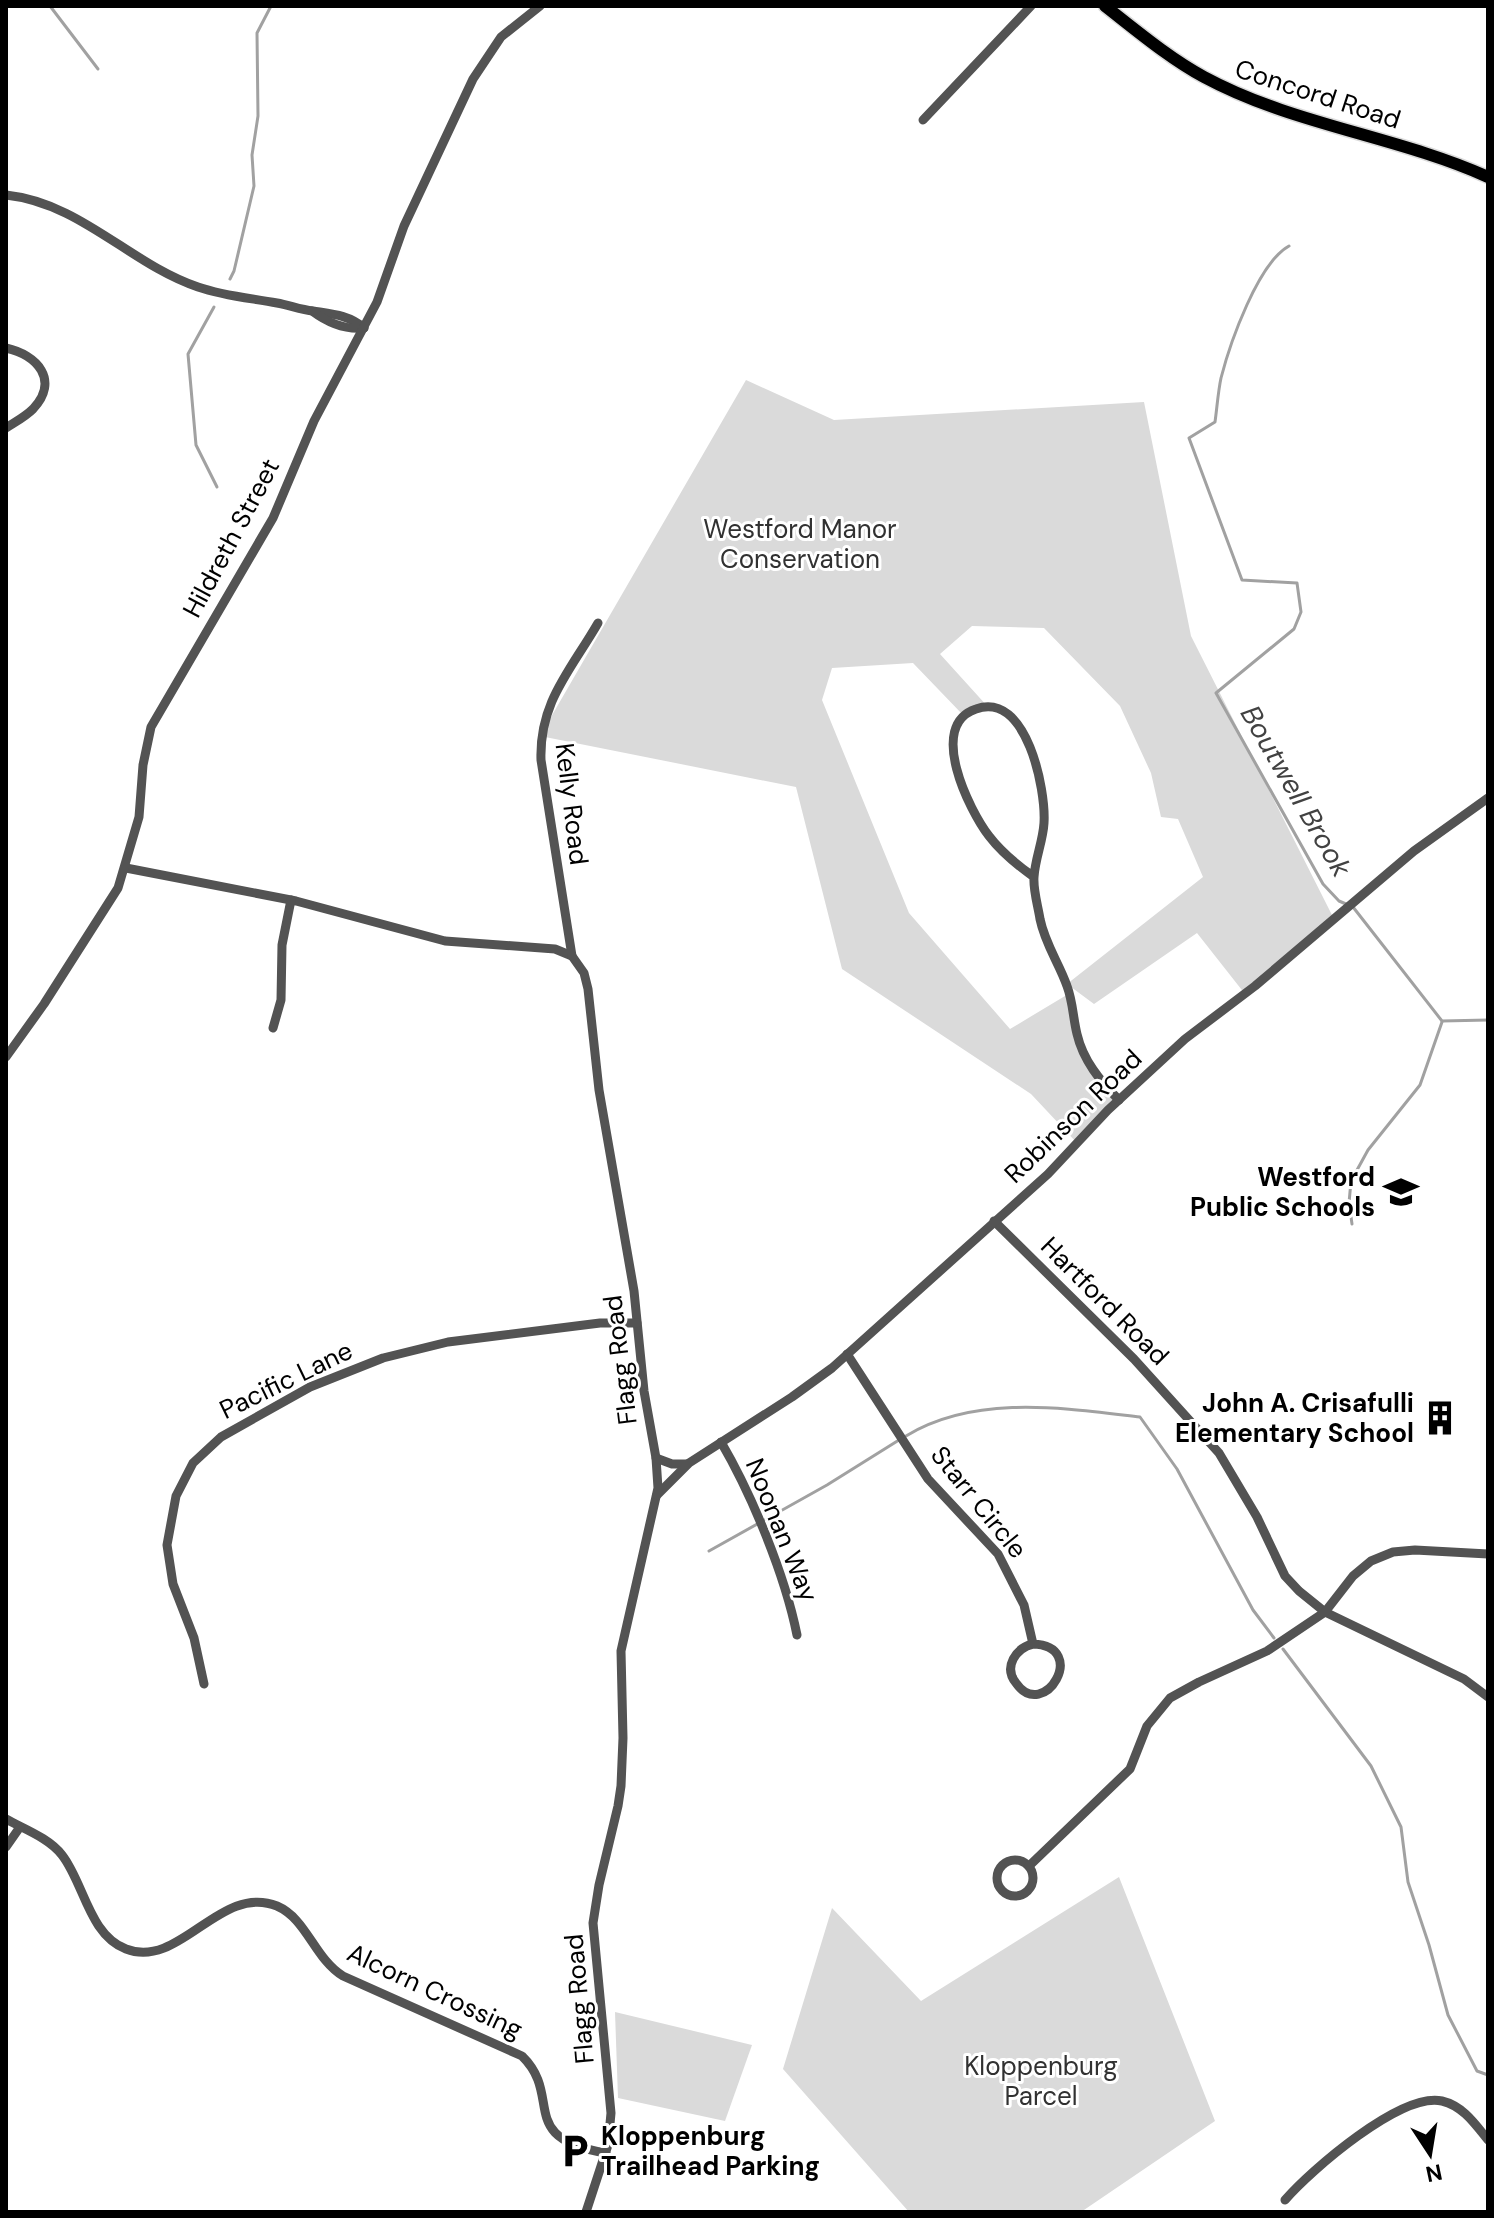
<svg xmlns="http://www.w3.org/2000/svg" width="1494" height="2218" viewBox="0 0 1494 2218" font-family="'DM Sans',sans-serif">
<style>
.green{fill:#dadada}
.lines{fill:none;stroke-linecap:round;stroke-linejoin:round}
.stream{stroke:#a1a1a1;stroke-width:3}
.major-casing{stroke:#dbdbdb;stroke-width:15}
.minor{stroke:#535353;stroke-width:9}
.major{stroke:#000;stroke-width:12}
.labels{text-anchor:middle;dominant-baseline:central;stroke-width:6;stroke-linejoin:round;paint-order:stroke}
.street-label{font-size:26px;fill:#000;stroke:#fff}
.park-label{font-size:26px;fill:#313131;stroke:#fff}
.poi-label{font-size:26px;font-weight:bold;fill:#000;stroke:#fff;text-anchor:end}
.water-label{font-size:28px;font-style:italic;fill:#424242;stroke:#fff}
</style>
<rect width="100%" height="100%" fill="#fff"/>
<g class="green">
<path d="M746,380L834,420L1144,402L1191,636L1334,919L1245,994L1197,933L1094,1004L1067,984L1203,877L1178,819L1161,817L1151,773L1120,706L1044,628L972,626L940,654L988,707L964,716L913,663L832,668L822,700L909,913L1010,1029L1070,993L1087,1060L1119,1100L1077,1143L1031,1094L842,969L796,787L540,736Z"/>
<path d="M1119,1877L1215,2121L1081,2212H909L783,2069L832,1908L921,2001Z"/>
<path d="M615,2012L752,2045L725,2121L618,2098Z"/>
</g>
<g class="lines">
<g class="stream">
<path d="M50,6L98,69"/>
<path d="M1289,246C1258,263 1230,343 1221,378C1218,392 1217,408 1215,422L1189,438L1242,580L1297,583L1301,612L1294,629L1216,693L1323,884L1339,901L1346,904"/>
<path d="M230,279L234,271L254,186L252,155L258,116L257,33L271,6"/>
<path d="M214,307L188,354L196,445L217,487"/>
<path d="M1353,907L1442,1021L1488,1020"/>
<path d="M1352,1224L1349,1203L1351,1181L1368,1150L1420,1085L1442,1022"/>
<path d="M906,1436C975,1394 1063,1408 1140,1417L1177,1469L1253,1610L1274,1638"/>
<path d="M709,1551L827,1485L899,1440"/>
<path d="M1283,1649L1371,1766L1401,1827L1408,1882L1429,1945L1448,2015L1477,2071L1488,2075"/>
</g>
<g class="major-casing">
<path id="major" d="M1105,6C1137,31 1169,58 1204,77C1293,125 1397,136 1488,177"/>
</g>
<g class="minor">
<path d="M923,120L1031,6"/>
<path d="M6,195C81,203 130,264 198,287C224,296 250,298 277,303C289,305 301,310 313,311C332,314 349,315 364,328"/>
<path d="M312,311C328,323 345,330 364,328"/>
<path d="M6,348C37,355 60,380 33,409C25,417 15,422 6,428"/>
<path d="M126,868L296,901L445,941L555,949L572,956L584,973L588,989L599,1090L634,1291L644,1391L656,1458L658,1488L621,1651L623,1738L621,1786L618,1806L599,1885L593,1923L611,2113L608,2145L586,2212"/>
<path d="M1034,877C1017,865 1002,853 989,836C969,810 927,725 976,709C1027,691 1046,790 1044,823C1043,841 1035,859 1034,877C1033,890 1038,906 1040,919C1045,944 1059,963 1067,986C1073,1002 1073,1018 1077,1034C1083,1060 1100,1081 1119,1100"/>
<path d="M572,956L541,760C539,702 571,670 598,623"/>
<path d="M273,1028L281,1000L282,945L291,900"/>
<path d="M6,1057L44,1004L118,888L139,817L143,765L151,727L273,518L314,421L377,302L404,226L473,79L501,37L540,6"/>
<path d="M994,1221L1134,1359L1219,1453L1257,1517L1285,1576L1299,1591L1325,1612L1464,1679L1488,1697"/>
<path d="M847,1354L928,1479L998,1554L1024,1605L1033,1644C1016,1648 1003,1667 1016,1683C1044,1723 1090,1646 1033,1644"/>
<path d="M721,1442C752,1495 785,1575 797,1635"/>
<path d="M656,1458L672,1464H687"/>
<path d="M657,1495L689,1463L792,1397L832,1368L1048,1174L1108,1110L1185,1039L1255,986L1414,851L1488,798"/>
<path d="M204,1684L194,1638L173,1584L167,1545L176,1496L193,1463L221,1437L310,1387L383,1358L448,1342L600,1323H637"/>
<path d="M6,1819C24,1829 49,1838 62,1855C84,1883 89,1935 126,1949C180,1970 220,1883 277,1906C307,1919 314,1958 343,1976L522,2056C564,2097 515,2138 606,2153"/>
<path d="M6,1847L20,1827"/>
<circle cx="1015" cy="1878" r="18"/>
<path d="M1029,1866L1130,1769L1147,1726L1170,1698L1199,1682L1267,1651L1325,1612L1353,1576L1371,1561L1393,1552L1415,1550L1488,1554"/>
<path d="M1285,2200C1311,2170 1401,2092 1442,2101C1463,2106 1475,2124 1488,2140"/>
</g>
<use href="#major" class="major"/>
</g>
<defs>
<g id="school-bare" transform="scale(2.76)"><path d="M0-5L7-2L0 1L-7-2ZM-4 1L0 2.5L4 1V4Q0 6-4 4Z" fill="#000" stroke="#fff" stroke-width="2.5" paint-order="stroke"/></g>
<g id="building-bare" transform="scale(2.76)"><path d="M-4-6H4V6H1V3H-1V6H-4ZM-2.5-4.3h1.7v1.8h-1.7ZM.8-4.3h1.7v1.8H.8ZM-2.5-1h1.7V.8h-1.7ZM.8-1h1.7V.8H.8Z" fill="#000" stroke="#fff" stroke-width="2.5" paint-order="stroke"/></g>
<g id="parking-bare" transform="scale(2.76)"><path d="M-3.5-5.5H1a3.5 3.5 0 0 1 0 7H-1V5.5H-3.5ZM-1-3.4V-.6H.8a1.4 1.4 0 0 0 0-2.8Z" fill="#000" stroke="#fff" stroke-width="2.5" paint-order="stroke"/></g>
</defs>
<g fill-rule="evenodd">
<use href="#school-bare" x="1401" y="1192"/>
<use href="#building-bare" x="1440" y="1418"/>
<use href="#parking-bare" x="575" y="2151"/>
</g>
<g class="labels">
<g class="street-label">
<text transform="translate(1318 94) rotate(18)">Concord Road</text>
<text transform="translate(231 538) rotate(-62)">Hildreth Street</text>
<text transform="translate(572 804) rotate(83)">Kelly Road</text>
<text transform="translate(1073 1116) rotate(-44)">Robinson Road</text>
<text transform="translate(1105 1301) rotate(45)">Hartford Road</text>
<text transform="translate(620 1360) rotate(-97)">Flagg Road</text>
<text transform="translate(286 1380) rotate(-26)">Pacific Lane</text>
<text transform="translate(979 1502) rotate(51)">Starr Circle</text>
<text transform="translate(782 1530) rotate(68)">Noonan Way</text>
<text transform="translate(435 1991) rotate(25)">Alcorn Crossing</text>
<text transform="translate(579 1999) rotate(-95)">Flagg Road</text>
</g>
<g class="park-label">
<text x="800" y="529">Westford Manor<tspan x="800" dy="30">Conservation</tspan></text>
<text x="1041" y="2066">Kloppenburg<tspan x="1041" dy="30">Parcel</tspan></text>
</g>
<g class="poi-label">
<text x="1375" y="1177">Westford<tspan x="1375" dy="30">Public Schools</tspan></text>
<text x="1414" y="1403">John A. Crisafulli<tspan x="1414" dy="30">Elementary School</tspan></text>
<text x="601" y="2136" text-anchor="start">Kloppenburg<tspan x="601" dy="30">Trailhead Parking</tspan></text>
</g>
<g class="water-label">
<text transform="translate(1296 791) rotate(60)">Boutwell Brook</text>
</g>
</g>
<rect width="1494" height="2218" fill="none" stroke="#000000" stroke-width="16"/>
<g transform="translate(1430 2154) rotate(168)" stroke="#ffffff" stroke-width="6" paint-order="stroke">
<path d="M0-6L14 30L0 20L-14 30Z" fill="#000000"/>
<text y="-12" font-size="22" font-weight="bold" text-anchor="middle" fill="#000000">N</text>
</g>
</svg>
